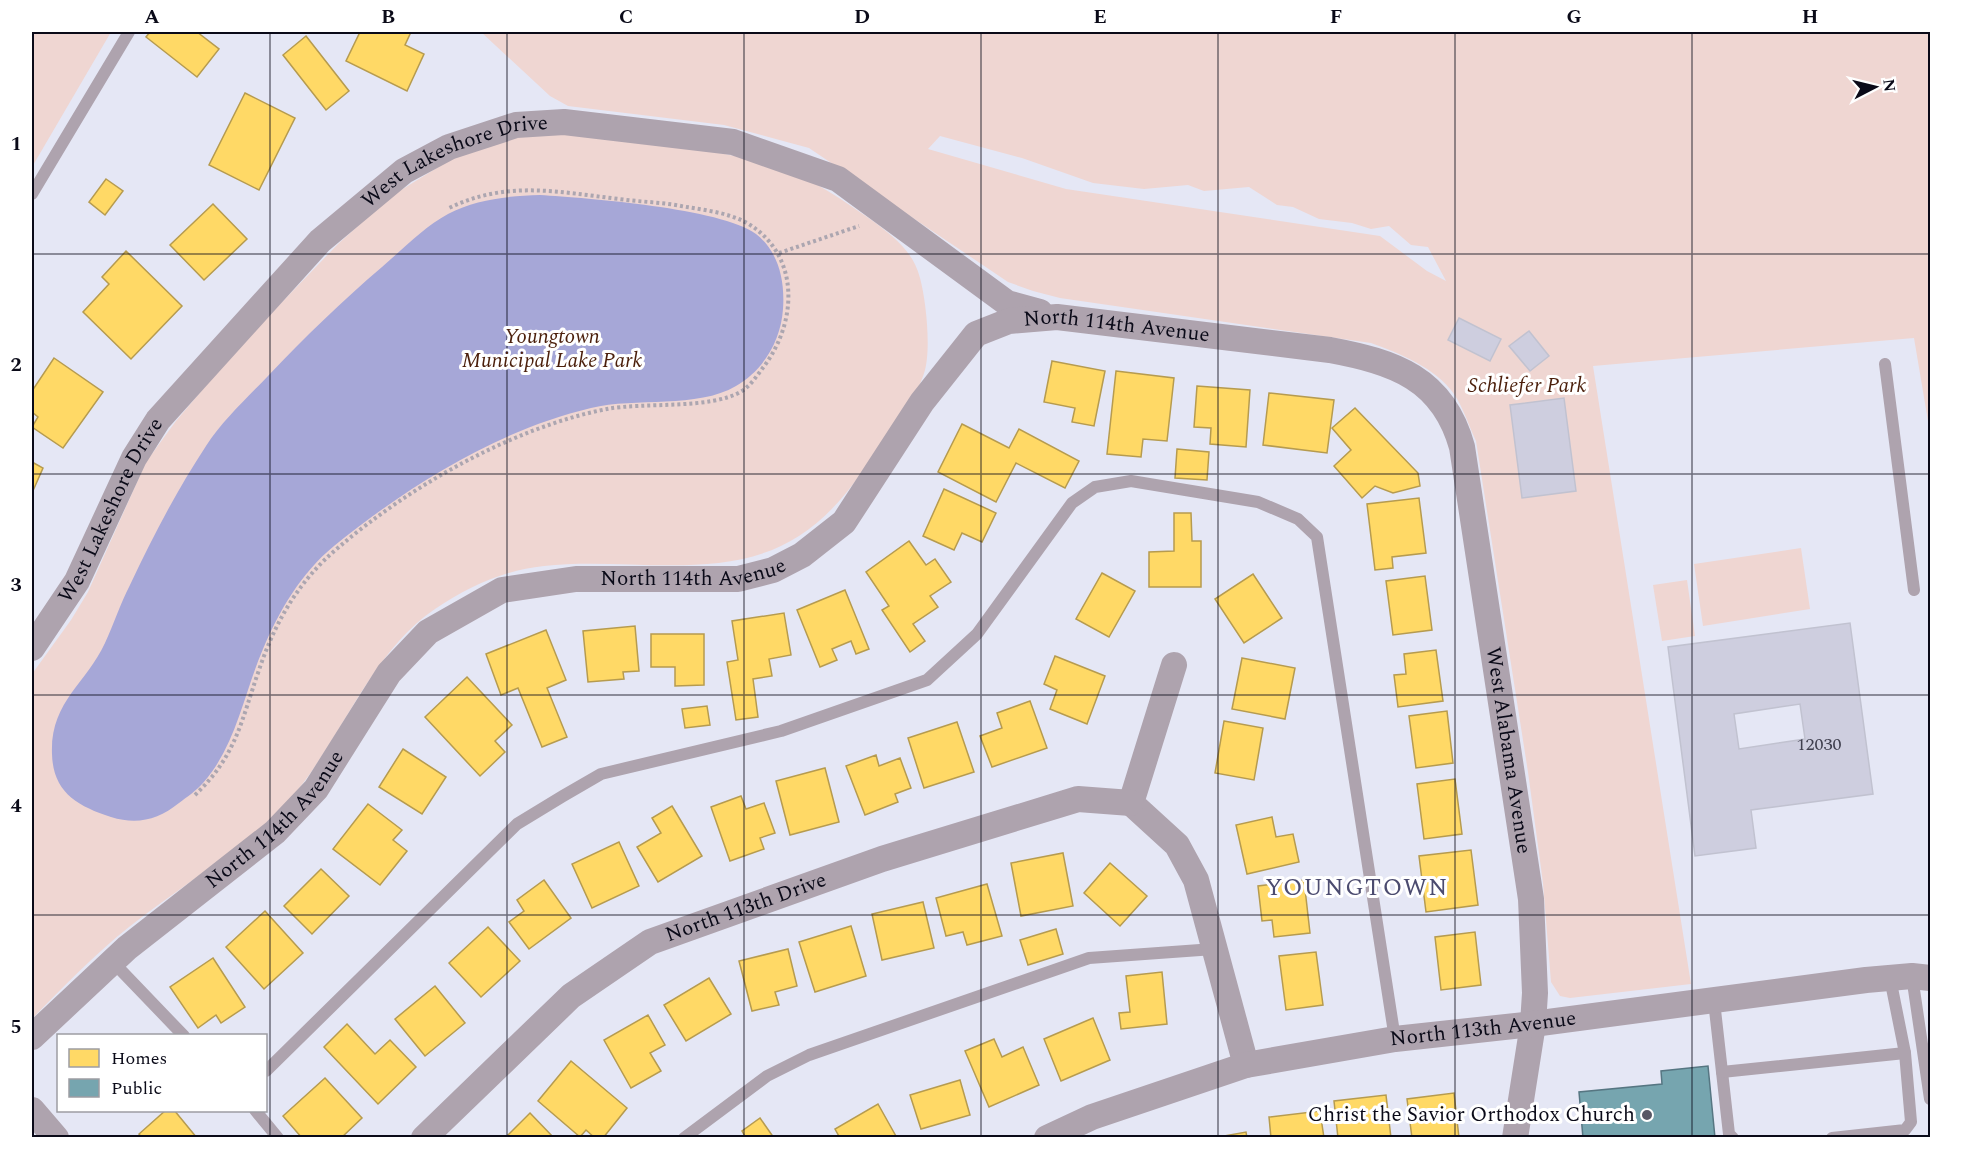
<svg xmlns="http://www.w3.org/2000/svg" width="1962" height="1169" viewBox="0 0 1962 1169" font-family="Spectral,serif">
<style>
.green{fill:#efd6d2;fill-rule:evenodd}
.water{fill:#a6a7d7}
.homes{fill:#ffd966;stroke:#b69b4f;stroke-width:1.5}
.public{fill:#76a5af;stroke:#567682;stroke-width:1.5}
.building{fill:#cecedf;stroke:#c1c2d0;stroke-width:1.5;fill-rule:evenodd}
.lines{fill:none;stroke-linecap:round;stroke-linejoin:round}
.path{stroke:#aca6b0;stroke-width:4;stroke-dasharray:3 3;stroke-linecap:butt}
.lane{stroke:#aea3ae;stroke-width:12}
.street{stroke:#aea3ae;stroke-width:26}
.grid{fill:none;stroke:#0a0a18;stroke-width:1.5;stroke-opacity:0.55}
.poi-dot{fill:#575765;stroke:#fff;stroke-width:2}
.labels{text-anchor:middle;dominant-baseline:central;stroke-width:6;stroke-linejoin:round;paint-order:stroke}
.number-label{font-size:18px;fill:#3e3e4d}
.street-label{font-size:21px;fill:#0a0a18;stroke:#fff}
.park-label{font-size:21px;font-style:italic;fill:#4b1f0b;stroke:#fff}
.poi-label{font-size:21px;fill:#0a0a18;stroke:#fff;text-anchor:end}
.quarter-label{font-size:24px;letter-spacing:1.5px;fill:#4b4b6f;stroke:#fff}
.neatline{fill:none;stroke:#0a0a18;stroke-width:2}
.grid-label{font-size:20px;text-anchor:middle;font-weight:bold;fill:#0a0a18}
</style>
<rect width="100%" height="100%" fill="#e5e7f5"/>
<g class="green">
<path d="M32,32H111L32,167Z"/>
<path d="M481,32H1930V433L1914,338L1593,366L1691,984L1570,998L1560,996L1551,982L1543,883L1528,772L1476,441C1469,426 1463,407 1454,394C1436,368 1399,353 1371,343L1060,298L1033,291L1008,282L809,148L724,125L568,106L550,96ZM940,136L1022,158L1093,183L1144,189L1188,185L1204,191L1249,187L1277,205L1293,207L1319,219L1352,223L1371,229L1389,226L1411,245L1428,247L1446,281L1427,271L1380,236L1066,189L928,149Z"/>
<path d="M553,132C627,142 706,145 778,167C812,178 844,201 873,221C894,237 913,251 920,278C926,300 931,347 925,370C919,393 900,416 887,435C863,472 837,512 799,536C725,584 627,556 544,566C504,570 468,587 435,609C364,657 338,754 276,814C232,856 177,889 129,927C95,954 62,988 32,1019V674L71,620L88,592L146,462L176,421L235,351L338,244L390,197L451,159L517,136Z"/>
<path d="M1801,548L1810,609L1703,626L1694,564Z"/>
<path d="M1687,580L1695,636L1662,641L1653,585Z"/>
</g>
<path class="water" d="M540,195C587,198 721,208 756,234C779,252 785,281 783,309C781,340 764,370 736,386C697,409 636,397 591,408C498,430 408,486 334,546C301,573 279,611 263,649C244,693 236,746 203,783C197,790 187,797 179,803C158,820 137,825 111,817C77,806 53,792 52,754C50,702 86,684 105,643C114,624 120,604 130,585C152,538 177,490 206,446C223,420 247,398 268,376C305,337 342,301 382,267C403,249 424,227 448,214C476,199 509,196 540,195Z"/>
<g class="homes">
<path d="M150,32H197L219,49L197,77L146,37Z"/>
<path d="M360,32H411L405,45L424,54L407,91L346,61Z"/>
<path d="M306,36L349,91L326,110L283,55Z"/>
<path d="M245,93L295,118L259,190L209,165Z"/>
<path d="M106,179L123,191L105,215L89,202Z"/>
<path d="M213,204L247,239L204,280L170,245Z"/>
<path d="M126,251L182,306L131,359L83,312L109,284L102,277Z"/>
<path d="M54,358L103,392L63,448L32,427L38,417L32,412V391Z"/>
<path d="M1052,361L1105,371L1094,426L1072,422L1075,408L1044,402Z"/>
<path d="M1116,371L1174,378L1167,441L1143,439L1141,457L1107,454Z"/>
<path d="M1197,386L1250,390L1246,447L1210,444L1211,428L1194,427Z"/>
<path d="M1269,393L1334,400L1327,453L1263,445Z"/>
<path d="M1355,408L1418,473L1420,486L1393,493L1375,486L1362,498L1334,466L1351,450L1332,428Z"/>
<path d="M962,424L1009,448L1019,429L1079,461L1065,488L1016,463L996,502L938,472Z"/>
<path d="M1177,449L1209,452L1207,480L1175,478Z"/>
<path d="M32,462L43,468L32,493Z"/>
<path d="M944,489L996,513L982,542L962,533L954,550L923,536Z"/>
<path d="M1419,498L1426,553L1392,557L1393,568L1375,570L1367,504Z"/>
<path d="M1174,513H1191L1192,541H1201V587H1149V552L1174,551Z"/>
<path d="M909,541L926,565L935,559L951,582L930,596L938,607L913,624L925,641L910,652L882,610L889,606L866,572Z"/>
<path d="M1102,573L1135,591L1109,637L1076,619Z"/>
<path d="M1253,574L1282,618L1244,643L1215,599Z"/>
<path d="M1425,576L1432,630L1393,635L1386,581Z"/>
<path d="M845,590L869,649L856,654L851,641L832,649L837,660L820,667L797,610Z"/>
<path d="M784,613L791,655L769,659L772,676L753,679L758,717L736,720L727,662L738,660L732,621Z"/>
<path d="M635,626L639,671L623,672L624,679L588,682L583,631Z"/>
<path d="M546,630L566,680L547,688L567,737L542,747L518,688L501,695L486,654Z"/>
<path d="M651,634H704V685L675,686V667H651Z"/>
<path d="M1436,650L1443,701L1398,707L1394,675L1406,674L1404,654Z"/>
<path d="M1055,656L1105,676L1087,724L1050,709L1057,690L1044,684Z"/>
<path d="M1242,658L1295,668L1285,719L1232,709Z"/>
<path d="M467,677L512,725L495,741L505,752L480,776L425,717Z"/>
<path d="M1030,701L1047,748L992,767L980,736L1002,728L997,713Z"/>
<path d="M707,706L710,725L685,728L682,709Z"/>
<path d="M1447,711L1453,763L1416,768L1409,716Z"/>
<path d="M1224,721L1263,728L1254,780L1215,773Z"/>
<path d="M957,722L974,772L924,788L908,738Z"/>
<path d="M403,749L446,777L422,814L379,787Z"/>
<path d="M876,755L879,766L900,758L911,788L895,794L898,802L865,815L846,766Z"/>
<path d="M825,768L839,822L790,835L776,781Z"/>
<path d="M1455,779L1462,834L1424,839L1417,784Z"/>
<path d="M741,796L746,809L764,803L775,833L760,838L764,849L730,861L711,807Z"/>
<path d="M368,804L402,830L393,840L407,851L380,885L333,849Z"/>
<path d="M672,806L702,856L658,882L637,847L661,833L652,818Z"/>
<path d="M1272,817L1276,837L1293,834L1299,862L1247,874L1236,825Z"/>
<path d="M619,842L639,886L592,908L572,864Z"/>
<path d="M1471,850L1478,905L1426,912L1419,856Z"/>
<path d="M1063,853L1073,906L1021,916L1011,863Z"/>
<path d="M1110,863L1147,896L1120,926L1084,893Z"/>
<path d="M321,869L349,896L312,934L284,906Z"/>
<path d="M544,880L571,918L529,949L509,922L524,911L517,900Z"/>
<path d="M1304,880L1310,933L1274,937L1272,920L1262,921L1258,886Z"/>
<path d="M987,884L1002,936L967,945L963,932L946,936L936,898Z"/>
<path d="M923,902L934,948L882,960L872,914Z"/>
<path d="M265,911L303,953L264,989L226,947Z"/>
<path d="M851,926L866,976L815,992L799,942Z"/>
<path d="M488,927L520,961L481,997L449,963Z"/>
<path d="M1056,929L1063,954L1028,965L1020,940Z"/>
<path d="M1475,932L1481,985L1441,990L1435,937Z"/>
<path d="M788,949L797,986L775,992L779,1005L752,1011L739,961Z"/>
<path d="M1316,952L1323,1005L1286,1010L1279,956Z"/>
<path d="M213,958L245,1007L221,1023L216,1015L198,1028L170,987Z"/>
<path d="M1162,972L1167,1024L1121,1029L1119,1013L1130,1012L1126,976Z"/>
<path d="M709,978L731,1014L686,1041L664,1005Z"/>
<path d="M435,986L465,1023L425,1056L395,1019Z"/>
<path d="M648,1015L665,1045L650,1053L661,1071L631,1088L604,1040Z"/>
<path d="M1093,1018L1110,1060L1061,1081L1044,1039Z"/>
<path d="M347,1024L375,1054L390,1040L416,1067L378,1104L324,1047Z"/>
<path d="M994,1039L1002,1057L1023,1047L1039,1085L989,1107L965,1051Z"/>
<path d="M571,1061L627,1108L603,1138H595L586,1130L580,1137L538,1101Z"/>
<path d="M325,1078L362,1118L341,1138H302L283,1116Z"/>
<path d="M960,1080L970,1115L921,1129L910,1095Z"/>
<path d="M1454,1093L1459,1138H1412L1407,1099Z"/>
<path d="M1386,1095L1391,1138H1338L1334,1101Z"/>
<path d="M878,1104L897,1138H840L835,1129Z"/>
<path d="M166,1110H174L197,1138H142L139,1134Z"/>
<path d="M1320,1111L1324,1138H1271L1269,1117Z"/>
<path d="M530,1113L554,1138H505Z"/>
<path d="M760,1118L774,1138H746L742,1131Z"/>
<path d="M1246,1132L1247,1138H1213Z"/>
</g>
<path class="public" d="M1708,1066L1715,1138H1583L1579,1092L1662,1084L1661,1071Z"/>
<g class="building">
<path d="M1459,318L1501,339L1490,361L1448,340Z"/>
<path d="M1529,331L1549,356L1530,371L1509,346Z"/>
<path d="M1564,398L1576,491L1522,498L1510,405Z"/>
<path d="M1850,623L1873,794L1751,810L1756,848L1695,856L1668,647ZM1800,704L1805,739L1739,749L1734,714Z"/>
</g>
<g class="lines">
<g class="path">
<path d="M779,253L859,226"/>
<path d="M195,795C237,755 241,721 259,670C275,622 299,580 339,547C410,486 514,427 607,409C643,402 711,410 742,391C750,386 756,377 762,369C798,323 801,255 747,223C727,212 703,210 681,206C661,202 640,202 619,199C558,192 507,180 449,208"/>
</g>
<g class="lane">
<path d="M32,194L129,32"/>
<path d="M1885,364L1914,590"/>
<path d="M112,961L184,1036"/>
<path d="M1912,976L1930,1099"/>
<path d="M1714,1001L1729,1134L1733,1138"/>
<path d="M266,1071L517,824L563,796L601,774L781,731L927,680L977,634L1072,503L1095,487L1131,481L1258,502L1298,519L1317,537L1395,1039"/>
<path d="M1722,1072L1905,1053"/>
<path d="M255,1110L278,1138"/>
<path d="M684,1138L767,1076L809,1055L1089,958L1214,949"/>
<path d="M1832,1138L1905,1130L1911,1122L1905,1053L1890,978"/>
</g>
<g class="street">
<path id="s1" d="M32,648L77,581L134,458L158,420L320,241L404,171L449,147L516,125L564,122L733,142L838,179L1007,303L1040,312"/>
<path d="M1174,665L1131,803L1177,845L1196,880L1246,1065"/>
<path id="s2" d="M32,1037L127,948L275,832L316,789L389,673L428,632L502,590L576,579H738L773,570L802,555L844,522L922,402L976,334L1009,321L1057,317L1330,350C1394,362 1443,378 1462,447L1531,899L1535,993L1533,1024L1515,1138"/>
<path d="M32,1110L56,1138"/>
<path id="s3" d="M424,1138L571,996L650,942L882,859L1078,799L1131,803"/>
<path id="s4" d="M1047,1138L1092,1117L1246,1065L1395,1039L1533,1024L1866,980L1912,976L1930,978"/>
</g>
</g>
<path class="grid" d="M270,32V1138M507,32V1138M744,32V1138M981,32V1138M1218,32V1138M1455,32V1138M1692,32V1138M32,254H1930M32,474H1930M32,695H1930M32,915H1930"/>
<circle class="poi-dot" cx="1647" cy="1115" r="6"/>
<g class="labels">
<g class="number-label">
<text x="1819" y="744">12030</text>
</g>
<g class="street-label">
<text stroke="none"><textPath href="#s1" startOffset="663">West Lakeshore Drive</textPath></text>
<text stroke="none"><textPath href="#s2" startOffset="1389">North 114th Avenue</textPath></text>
<text stroke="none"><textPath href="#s1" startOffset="159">West Lakeshore Drive</textPath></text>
<text stroke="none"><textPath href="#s2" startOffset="849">North 114th Avenue</textPath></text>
<text stroke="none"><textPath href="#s2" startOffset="2086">West Alabama Avenue</textPath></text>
<text stroke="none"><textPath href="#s2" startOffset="327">North 114th Avenue</textPath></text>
<text stroke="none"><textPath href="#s3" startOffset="402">North 113th Drive</textPath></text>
<text stroke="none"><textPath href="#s4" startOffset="452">North 113th Avenue</textPath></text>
</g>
<g class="park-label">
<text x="552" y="337">Youngtown<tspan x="552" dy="24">Municipal Lake Park</tspan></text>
<text x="1527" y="386">Schliefer Park</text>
</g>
<g class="poi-label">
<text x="1635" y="1115">Christ the Savior Orthodox Church</text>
</g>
<g class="quarter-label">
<text x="1357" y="888">YOUNGTOWN</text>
</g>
</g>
<rect width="1962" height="1169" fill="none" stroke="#ffffff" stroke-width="66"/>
<rect x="57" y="1034" width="210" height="78" fill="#ffffff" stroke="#9d9da3" stroke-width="1.5"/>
<rect x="69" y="1049" width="30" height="18" fill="#ffd966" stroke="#9d9da3" stroke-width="1.5"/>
<text x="111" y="1064" font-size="18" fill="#0a0a18">Homes</text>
<rect x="69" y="1079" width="30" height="18" fill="#76a5af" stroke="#9d9da3" stroke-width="1.5"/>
<text x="111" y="1094" font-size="18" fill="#0a0a18">Public</text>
<g transform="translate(1875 87) rotate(83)" stroke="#ffffff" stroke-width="4.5" paint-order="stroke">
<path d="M0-4.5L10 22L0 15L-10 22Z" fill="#0a0a18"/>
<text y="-9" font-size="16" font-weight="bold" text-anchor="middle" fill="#0a0a18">N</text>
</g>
<rect x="33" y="33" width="1896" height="1103" class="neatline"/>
<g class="grid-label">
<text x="152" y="23">A</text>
<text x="388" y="23">B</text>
<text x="626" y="23">C</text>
<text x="862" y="23">D</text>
<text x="1100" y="23">E</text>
<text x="1336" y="23">F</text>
<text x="1574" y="23">G</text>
<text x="1810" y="23">H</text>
<text x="16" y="150">1</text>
<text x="16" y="371">2</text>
<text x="16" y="591">3</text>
<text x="16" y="812">4</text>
<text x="16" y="1033">5</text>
</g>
</svg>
